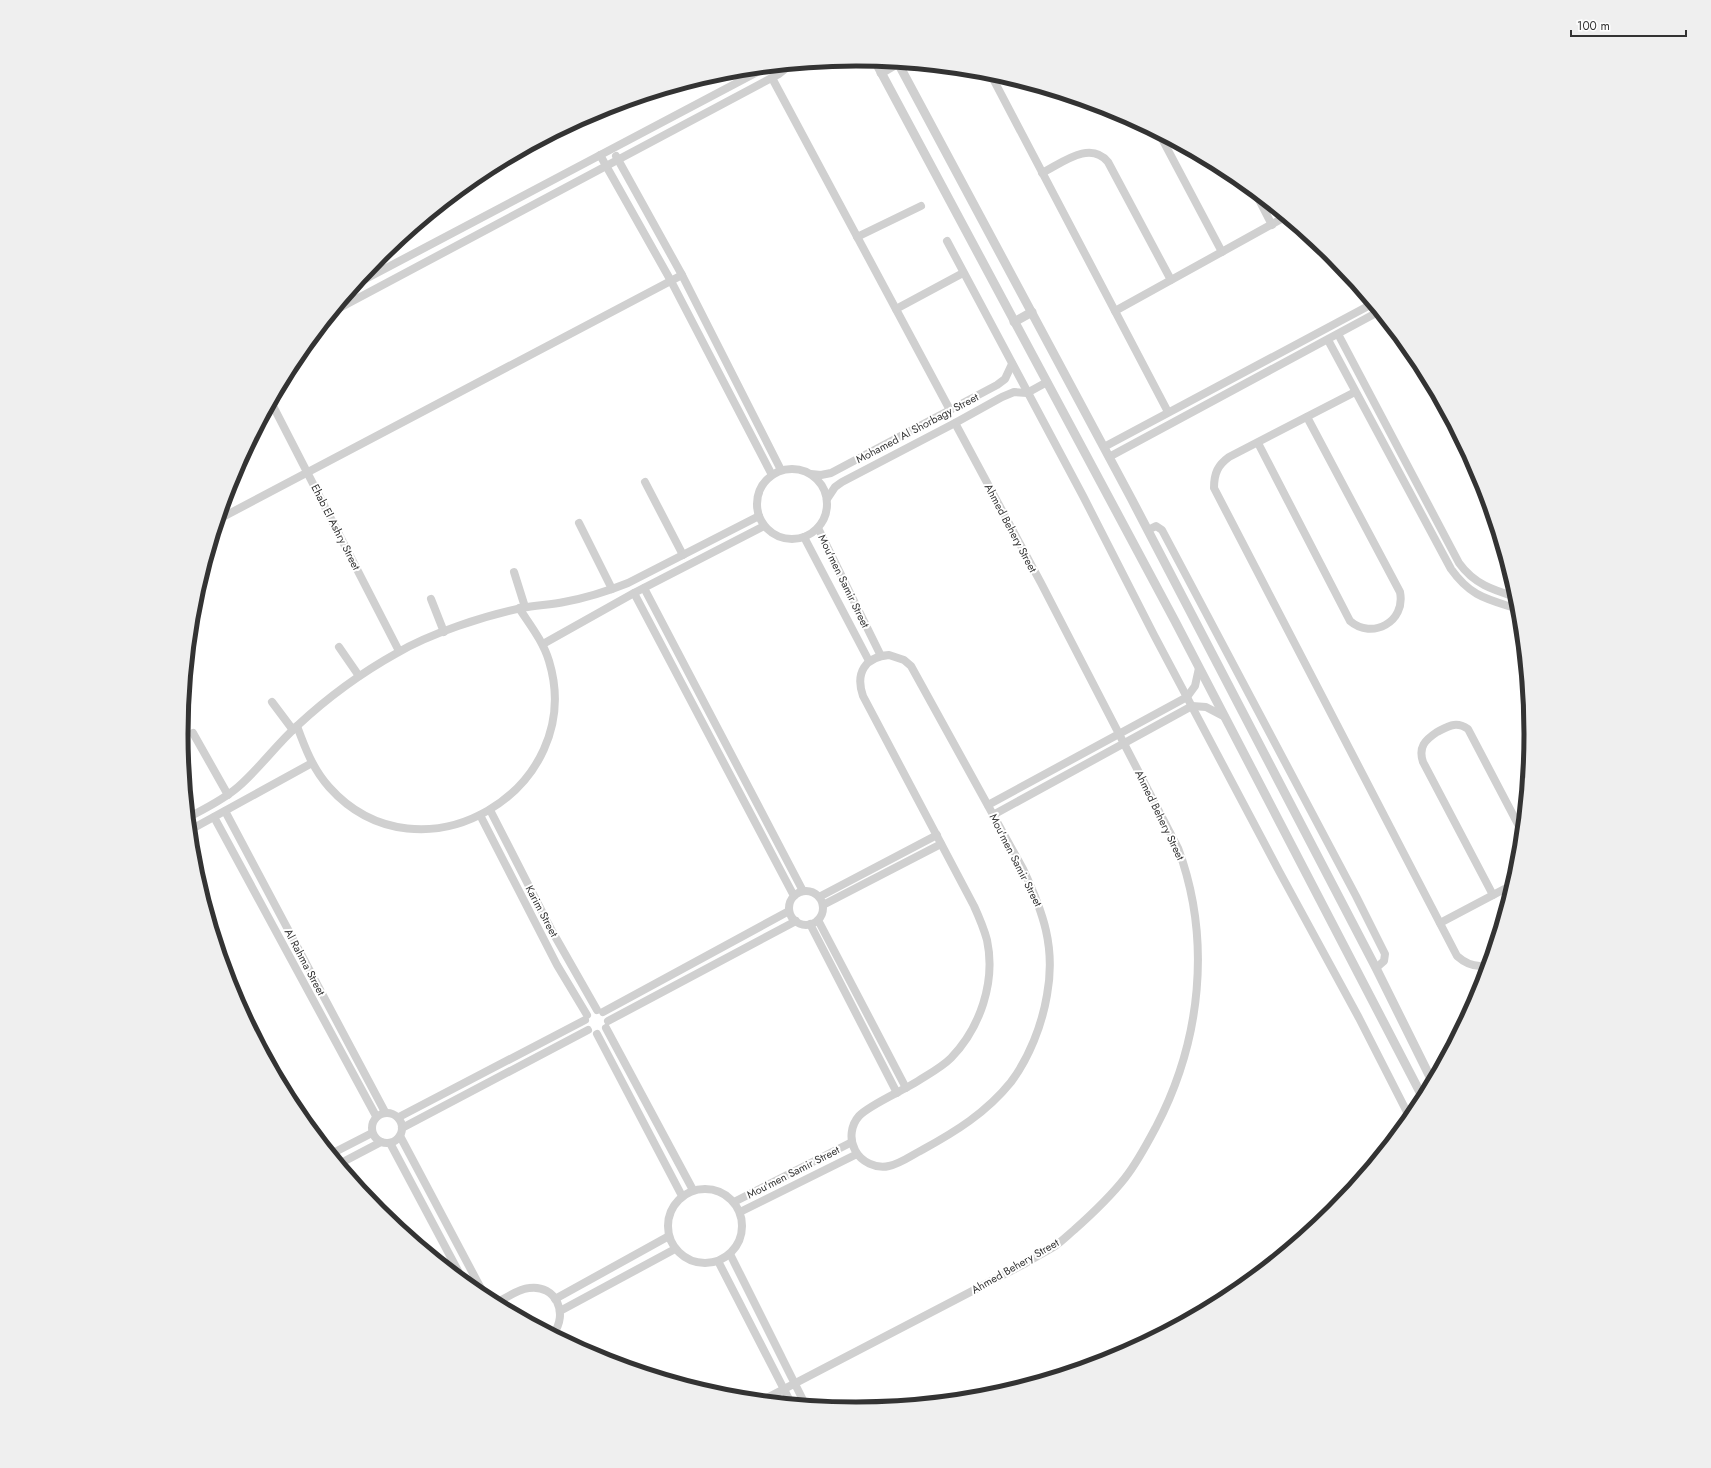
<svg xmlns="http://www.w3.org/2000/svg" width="1711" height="1468" viewBox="0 0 1711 1468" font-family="Jost,sans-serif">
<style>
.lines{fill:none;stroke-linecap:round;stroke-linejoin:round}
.minor{stroke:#d0d0d0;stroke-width:8}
.tertiary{stroke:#d0d0d0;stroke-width:9}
.labels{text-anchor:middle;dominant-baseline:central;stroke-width:4;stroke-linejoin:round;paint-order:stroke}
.street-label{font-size:11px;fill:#333;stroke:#fff}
.rim{fill:none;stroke:#333;stroke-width:5}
</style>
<rect width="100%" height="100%" fill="#fff"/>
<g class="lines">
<g class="minor">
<path d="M990,73L1168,412"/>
<path d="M772,78L950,410"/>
<path d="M1160,135L1222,252"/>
<path d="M600,155L671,281L772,475"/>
<path d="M616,156L682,275L781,470"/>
<path d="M1042,173C1062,163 1090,140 1108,162L1171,280"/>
<path d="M1256,194L1272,225"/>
<path d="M857,237L921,206"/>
<path d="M947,241L1083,496L1154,635L1279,871L1359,1018L1410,1118"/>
<path d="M356,284L765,68"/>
<path d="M896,309L963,273"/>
<path d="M1115,311L1285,217"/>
<path d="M332,312L779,74L789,66"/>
<path d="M1338,334L1459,563C1474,584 1493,590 1516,597"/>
<path d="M1328,340L1451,569C1471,597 1487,599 1518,609"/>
<path d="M1355,392L1229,457C1218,465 1214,473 1214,488L1457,956C1466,964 1475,968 1487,965"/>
<path d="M271,402L399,651"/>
<path d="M1258,443L1350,621C1372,640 1406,622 1400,592L1307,417"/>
<path d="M1104,447L1372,304"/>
<path d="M1109,457L1378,312"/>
<circle cx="792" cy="504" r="35"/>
<path d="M811,474L821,475L831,473L997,385L1005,379L1012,364"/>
<path d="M645,482L683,555"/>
<path d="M827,499L835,487L842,482L955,423L1002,397L1014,392L1027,393L1047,382"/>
<path d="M219,519L682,275"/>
<path d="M579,523L612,589"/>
<path d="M818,528L881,656"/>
<path d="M1148,530L1156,526L1162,530L1356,896L1385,954L1384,961L1376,968"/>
<path d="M804,537L869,661"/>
<path d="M514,572L525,607"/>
<path d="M644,588L803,891"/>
<path d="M634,593L794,896"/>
<path d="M431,599L444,632"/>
<path d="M543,644L634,593L764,526"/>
<path d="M339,647L359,676"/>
<path d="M889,655L904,660L911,666L1023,869C1043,912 1056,947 1047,995C1042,1025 1029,1058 1011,1082C986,1113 955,1132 922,1150C912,1155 900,1164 889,1166C876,1169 861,1162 855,1150C849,1139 851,1125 859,1116C869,1105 904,1090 918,1081C929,1074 942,1067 951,1058C980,1028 996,982 987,940C984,929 979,917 974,906L863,696C855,673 865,657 889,655Z"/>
<path d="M1527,695C1524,704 1525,710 1529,718"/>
<path d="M272,702L293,730"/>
<path d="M297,726C305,748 313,769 329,787C420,889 588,790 549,661C543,641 530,625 519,608"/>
<path d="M193,733L228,795"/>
<path d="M988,805L1187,697L1195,686L1199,668"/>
<path d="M490,810L552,931L597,1010"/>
<path d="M225,811L385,1112"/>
<path d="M480,815L557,965L587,1015"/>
<path d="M993,815L1192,706L1206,707L1225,717"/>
<path d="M189,817C206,808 223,800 238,787C259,769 276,745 297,726C327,698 361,673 397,653C431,633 484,616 522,608C536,605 551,605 564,602C586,598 608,591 628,583L759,516"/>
<path d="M214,817L376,1116"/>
<path d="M190,830L312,763"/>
<circle cx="806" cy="908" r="17"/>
<path d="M1493,895L1423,762C1418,747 1425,740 1437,732C1449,726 1456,721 1468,729L1521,830"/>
<path d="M819,897L937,835"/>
<path d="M823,905L941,844"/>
<path d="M818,920L906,1088"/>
<path d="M1440,923L1512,885"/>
<path d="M810,924L897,1093"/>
<path d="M603,1012L789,911"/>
<path d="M608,1021L796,921"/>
<path d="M606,1028L693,1190"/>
<path d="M597,1034L682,1196"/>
<circle cx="387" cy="1128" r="15"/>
<path d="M399,1117L585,1020"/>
<path d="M402,1128L588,1030"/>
<path d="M400,1136L486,1298"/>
<path d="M390,1143L464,1282"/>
<path d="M331,1154L372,1133"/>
<path d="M339,1164L381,1142"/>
<circle cx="705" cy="1226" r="37"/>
<path d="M734,1202L852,1142"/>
<path d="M740,1212L857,1154"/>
<path d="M730,1254L805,1404"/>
<path d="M718,1261L791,1403"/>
<path d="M555,1299L669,1236"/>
<path d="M496,1303C506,1298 518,1289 529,1288C556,1284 569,1314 553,1334"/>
<path d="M560,1311L675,1249"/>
<path d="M763,1400L1024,1264C1034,1258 1045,1252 1055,1246C1062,1241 1068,1235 1074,1230C1092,1214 1110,1197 1125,1178C1137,1163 1147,1144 1156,1127C1201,1041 1212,940 1178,848L1041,583L955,423"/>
</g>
<g class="tertiary">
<path d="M875,61L1175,621L1423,1098"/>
<path d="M898,63L1131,498L1376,968L1432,1081"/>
<path d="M881,73L898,63"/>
<path d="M1014,322L1032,312"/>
</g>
</g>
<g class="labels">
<g class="street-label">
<text transform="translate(917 428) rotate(-28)">Mohamed Al Shorbagy Street</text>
<text transform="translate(336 527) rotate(63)">Ehab El Ashry Street</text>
<text transform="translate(1011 528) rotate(62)">Ahmed Behery Street</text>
<text transform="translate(844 581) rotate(64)">Mou'men Samir Street</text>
<text transform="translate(1160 815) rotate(64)">Ahmed Behery Street</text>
<text transform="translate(1016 860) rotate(63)">Mou'men Samir Street</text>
<text transform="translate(542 911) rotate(62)">Karim Street</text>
<text transform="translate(305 962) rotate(62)">Al Rahma Street</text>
<text transform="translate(793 1172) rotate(-27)">Mou'men Samir Street</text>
<text transform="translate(1015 1266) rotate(-30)">Ahmed Behery Street</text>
</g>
</g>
<path d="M0 0H1711V1468H0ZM188 734a668 668 0 1 1 1336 0a668 668 0 1 1-1336 0Z" fill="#efefef" fill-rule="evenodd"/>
<path class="rim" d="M188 734a668 668 0 1 1 1336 0a668 668 0 1 1-1336 0Z"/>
<path d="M1571 30v6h115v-6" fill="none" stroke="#333333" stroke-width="2"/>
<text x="1577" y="30" font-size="12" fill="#333333" stroke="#ffffff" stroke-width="3" paint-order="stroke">100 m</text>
</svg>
